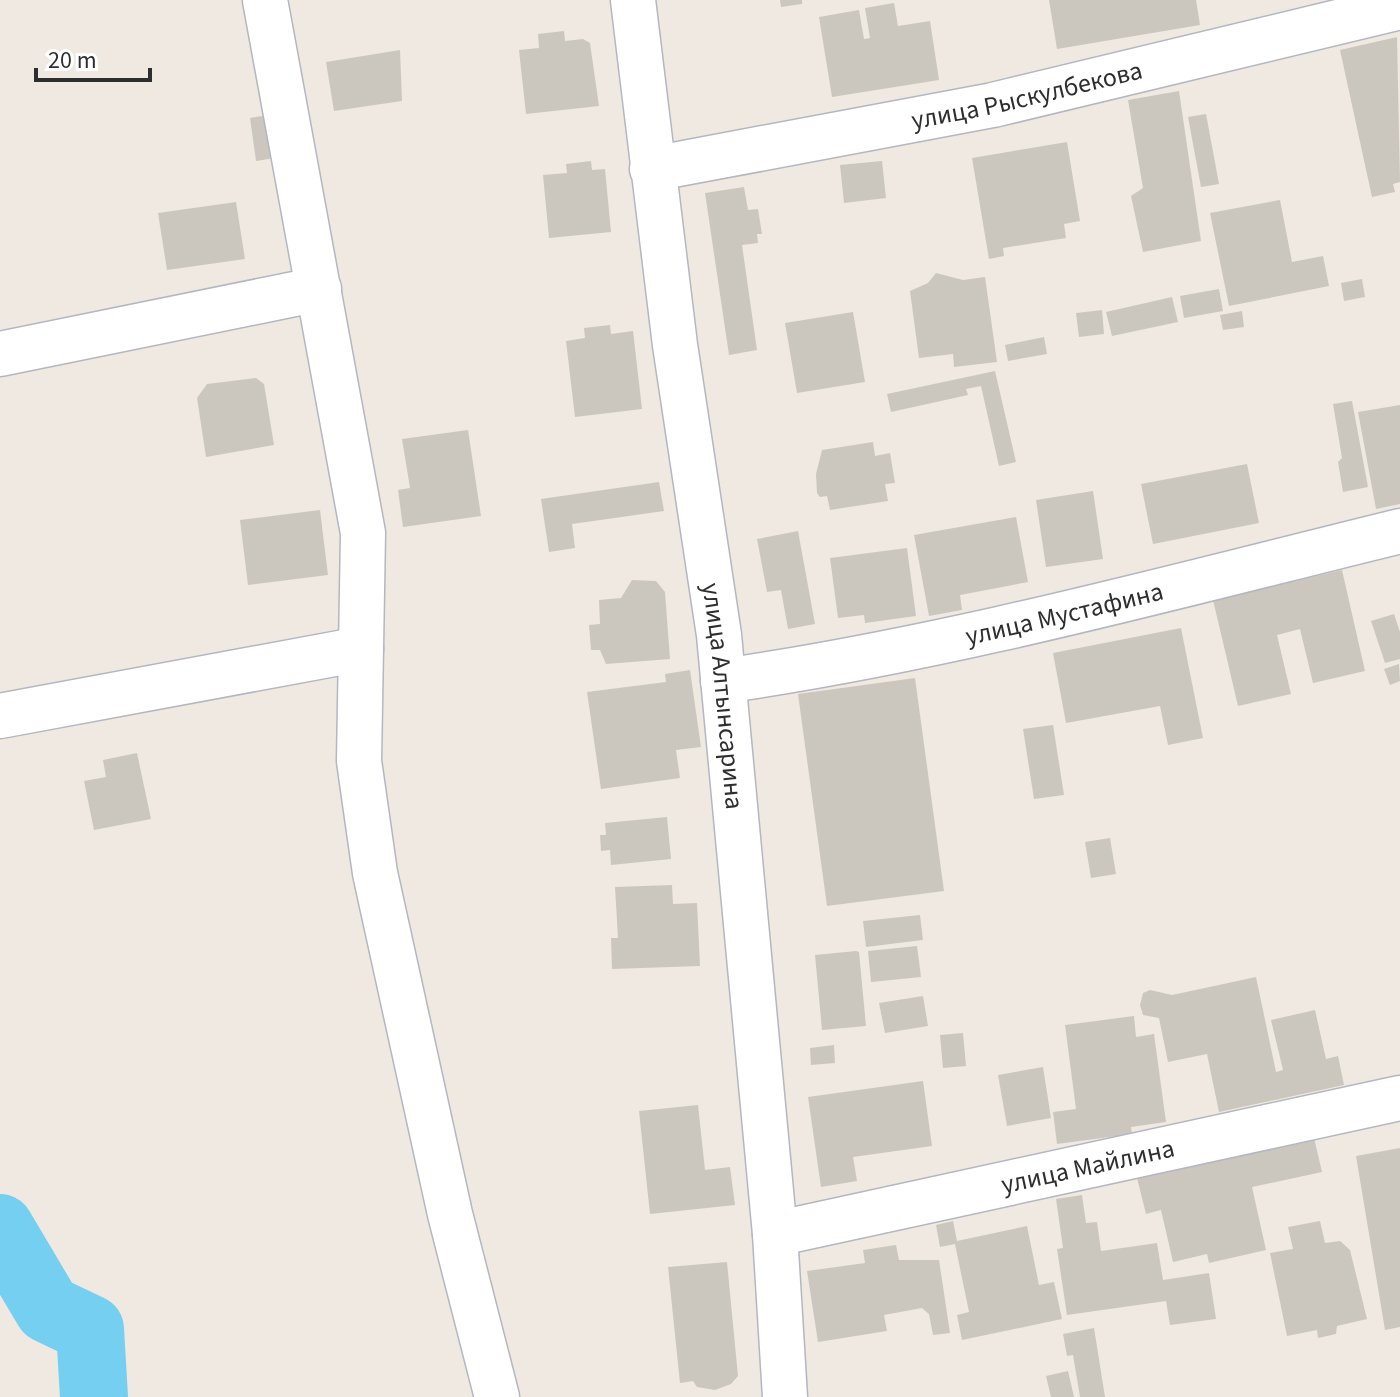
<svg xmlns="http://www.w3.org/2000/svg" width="1400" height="1397" viewBox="0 0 1400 1397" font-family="'Source Sans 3',sans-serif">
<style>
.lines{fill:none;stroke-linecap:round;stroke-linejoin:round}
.river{stroke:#75cff0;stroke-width:68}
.building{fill:#cbc7bf}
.minor-casing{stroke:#b4b7c1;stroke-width:47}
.minor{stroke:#fff;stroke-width:44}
.labels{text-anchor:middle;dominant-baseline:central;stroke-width:8;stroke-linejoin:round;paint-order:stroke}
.street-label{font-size:26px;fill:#2e2e2e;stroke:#fff}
</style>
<rect width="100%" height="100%" fill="#efe9e1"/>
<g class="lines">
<path class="river" d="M0,1228L48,1309L90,1329L94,1397"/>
</g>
<g class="building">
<path d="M780,0H802V4L781,7Z"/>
<path d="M1049,0H1196L1200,25L1057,49Z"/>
<path d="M894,3L898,26L930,21L939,80L832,97L819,17L859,10L864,39L870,38L865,8Z"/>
<path d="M564,31L565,41L583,39L590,43L599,106L526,114L519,50L539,48L538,34Z"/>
<path d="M1397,37L1400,182L1393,184L1395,192L1372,197L1340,50Z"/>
<path d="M400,50L402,101L334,111L326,62Z"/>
<path d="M1179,91L1201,241L1143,252L1131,196L1143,188L1128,100Z"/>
<path d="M1206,114L1219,184L1201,187L1188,117Z"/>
<path d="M269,115L275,158L256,161L250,118Z"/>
<path d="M1067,142L1080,221L1064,224L1066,238L1003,248L1004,256L989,259L972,158Z"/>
<path d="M591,161L592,170L605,169L611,232L549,238L543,175L567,173L566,164Z"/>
<path d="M882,161L886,198L844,203L840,165Z"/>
<path d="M744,187L748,210L758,209L762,234H757L758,243L742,245L757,350L729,355L705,193Z"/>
<path d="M1280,200L1292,262L1323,256L1329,286L1229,306L1210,213Z"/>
<path d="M236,202L245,259L167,270L158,213Z"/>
<path d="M936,273L963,280L985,277L997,362L954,367L953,354L919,358L910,291L928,283Z"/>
<path d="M1362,279L1365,297L1344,301L1341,283Z"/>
<path d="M1219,289L1223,311L1184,318L1180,296Z"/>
<path d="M1172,297L1178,322L1112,336L1106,312Z"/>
<path d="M1102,310L1104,334L1079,337L1076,313Z"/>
<path d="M1242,311L1244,327L1223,330L1220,315Z"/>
<path d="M853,312L865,382L797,393L785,323Z"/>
<path d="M610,325L611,334L633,331L642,409L575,417L566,341L585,338L584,328Z"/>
<path d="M1044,337L1047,354L1008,361L1005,345Z"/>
<path d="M995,371L1016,462L999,466L981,386L966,389L968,395L891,412L887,394Z"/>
<path d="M256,378L264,384L274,445L206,457L197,398L207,384Z"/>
<path d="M1352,401L1368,487L1343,492L1338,462L1342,458L1333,404Z"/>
<path d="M1400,405V504L1376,509L1358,412Z"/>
<path d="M468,430L481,516L403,527L398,490L410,488L402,439Z"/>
<path d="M873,442L875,456L890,453L895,483L885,484L888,501L830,510L827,496L820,497L817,493L816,474L822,450Z"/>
<path d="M1247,464L1259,523L1153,544L1141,484Z"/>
<path d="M659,482L664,511L572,524L575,548L549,552L541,499Z"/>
<path d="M1093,491L1103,559L1046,567L1036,500Z"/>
<path d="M320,510L328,575L248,585L240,520Z"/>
<path d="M1016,517L1028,582L960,595L962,610L929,616L914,535Z"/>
<path d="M798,531L815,624L788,629L781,590L767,592L757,539Z"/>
<path d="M907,548L916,616L865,623L864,615L838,618L830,558Z"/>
<path d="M1342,570L1365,671L1313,683L1300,629L1277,635L1291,694L1238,706L1213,600Z"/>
<path d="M632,580L656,581L665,592L670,659L606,664L600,650H591L589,625L600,624L599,600L621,598Z"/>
<path d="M1394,614L1400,632V659L1385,663L1371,621Z"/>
<path d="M1181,628L1203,738L1168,745L1160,706L1066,723L1053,653Z"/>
<path d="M1399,664L1400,681L1390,685L1384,669Z"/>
<path d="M690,670L701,747L676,750L680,778L601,789L587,692L666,682L665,674Z"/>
<path d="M915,678L944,891L827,906L798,694Z"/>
<path d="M1053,725L1064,795L1034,799L1023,729Z"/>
<path d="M137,753L151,819L94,830L84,781L106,777L103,760Z"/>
<path d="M667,817L671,859L611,865L610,850L601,851L600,835H606L605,823Z"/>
<path d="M1110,838L1116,874L1091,878L1085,842Z"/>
<path d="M672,885L673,904L697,903L700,966L612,969L611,938H618L615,887Z"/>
<path d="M920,915L923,940L866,947L863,921Z"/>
<path d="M917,946L921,977L871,982L868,951Z"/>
<path d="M856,951L859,952L866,1026L822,1030L815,955Z"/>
<path d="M1256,977L1276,1072L1283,1070L1271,1020L1315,1010L1326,1059L1338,1056L1344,1085L1219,1112L1207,1054L1168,1062L1159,1018L1143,1015L1140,1005L1143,993L1150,990L1172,995Z"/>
<path d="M923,996L928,1026L885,1033L879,1003Z"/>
<path d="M1134,1016L1136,1037L1154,1034L1166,1122L1131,1127L1132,1134L1057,1144L1053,1112L1076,1109L1065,1025Z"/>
<path d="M963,1033L966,1066L943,1068L940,1035Z"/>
<path d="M834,1045L835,1063L811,1065L810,1048Z"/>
<path d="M1043,1067L1051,1118L1007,1126L998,1075Z"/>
<path d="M923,1081L932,1146L853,1157L857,1181L821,1187L808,1097Z"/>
<path d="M698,1105L705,1170L730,1167L735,1205L650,1214L639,1111Z"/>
<path d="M1314,1138L1322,1172L1252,1187L1266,1250L1209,1263L1207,1254L1173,1262L1161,1210L1146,1214L1137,1178Z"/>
<path d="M1400,1148V1327L1385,1330L1356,1156Z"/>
<path d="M1082,1195L1086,1223L1097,1222L1101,1251L1157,1243L1163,1280L1209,1273L1216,1319L1170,1325L1166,1301L1067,1315L1057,1249L1063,1248L1056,1199Z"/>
<path d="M953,1221L957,1241L1027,1226L1039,1285L1054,1282L1062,1319L962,1340L957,1315L969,1312L955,1244L940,1247L936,1225Z"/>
<path d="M1320,1221L1325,1243L1340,1241L1350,1250L1367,1319L1337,1326L1336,1334L1318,1338L1317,1330L1287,1336L1270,1253L1293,1249L1288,1227Z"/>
<path d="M896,1245L899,1260H939L950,1333L933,1335L929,1314L922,1308L884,1315L887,1331L818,1342L807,1271L865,1263L863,1250Z"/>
<path d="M727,1262L738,1376L731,1384L715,1390L697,1387L693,1381L680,1383L668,1267Z"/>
<path d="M1094,1328L1105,1397H1080L1073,1355L1067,1356L1063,1334Z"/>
<path d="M1068,1371L1074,1397H1051L1046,1376Z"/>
</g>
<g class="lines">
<g class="minor-casing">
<g id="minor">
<path d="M265,0L363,533L359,761L375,873L450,1214L497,1397"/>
<path id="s1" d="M633,0L675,345L719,635L775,1234L785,1397"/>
<path id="s2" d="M652,169L993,105L1400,7"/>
<path d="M0,354L319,289"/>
<path id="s3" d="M723,681C951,648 1176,586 1400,531"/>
<path d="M0,716L361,649"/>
<path id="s4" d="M775,1234L1400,1098"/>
</g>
</g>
<use href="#minor" class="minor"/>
</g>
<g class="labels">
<g class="street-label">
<text stroke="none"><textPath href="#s2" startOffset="382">улица Рыскулбекова</textPath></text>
<text stroke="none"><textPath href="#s3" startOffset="348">улица Мустафина</textPath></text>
<text stroke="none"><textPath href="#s1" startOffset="702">улица Алтынсарина</textPath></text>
<text stroke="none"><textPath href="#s4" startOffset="320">улица Майлина</textPath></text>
</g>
</g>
<path d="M36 68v12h114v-12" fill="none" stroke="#2e2e2e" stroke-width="4"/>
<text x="48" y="68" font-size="24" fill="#2e2e2e" stroke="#ffffff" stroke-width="6" paint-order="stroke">20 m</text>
</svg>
